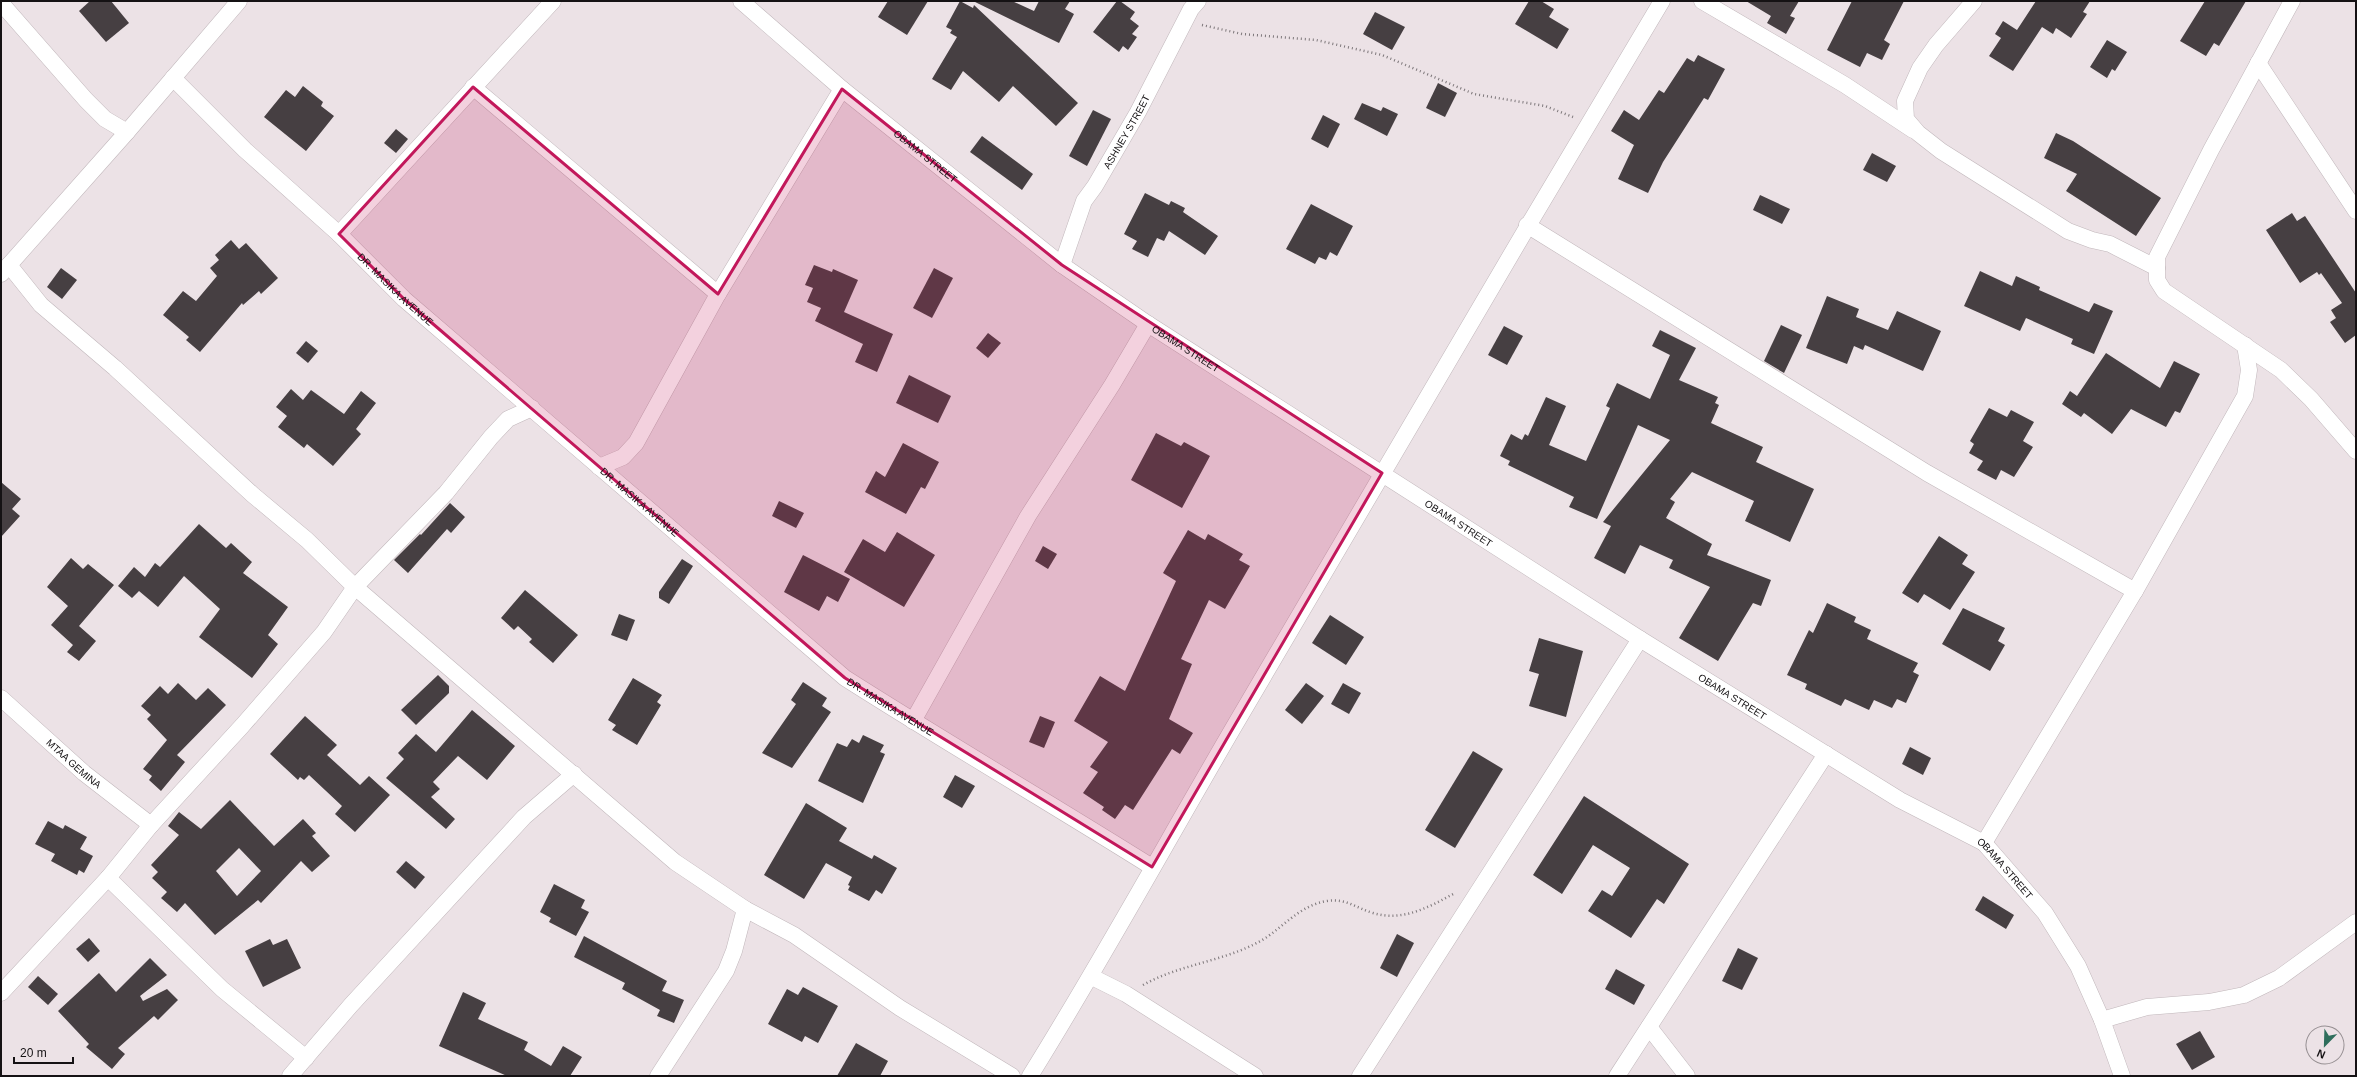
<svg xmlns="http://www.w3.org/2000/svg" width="2357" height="1077" viewBox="0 0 2357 1077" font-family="Helvetica,sans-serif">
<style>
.building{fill:#463f42;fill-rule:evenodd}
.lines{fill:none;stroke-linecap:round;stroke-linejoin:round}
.street-casing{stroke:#c1b7bb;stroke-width:17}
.path{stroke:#7d777a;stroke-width:2.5;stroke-dasharray:1 3;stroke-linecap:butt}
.street{stroke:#fff;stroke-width:16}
.marked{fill:#c2185b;fill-opacity:0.2;stroke:#c2185b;stroke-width:3;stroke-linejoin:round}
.labels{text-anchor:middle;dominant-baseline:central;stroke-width:4;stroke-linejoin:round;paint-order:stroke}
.street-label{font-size:10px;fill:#151214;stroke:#ece2e6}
</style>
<rect width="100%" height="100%" fill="#ece2e6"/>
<g class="building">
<path d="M90,1H111L129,23L106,42L79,11Z"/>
<path d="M888,1H928L907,35L878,17Z"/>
<path d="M960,1L973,8L974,5L1078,103L1056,126L1013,86L999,102L963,71L951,90L932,79L957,37L950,33L952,30L946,27Z"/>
<path d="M973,1H1012L1034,11L1039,1H1070L1065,9L1074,14L1059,43Z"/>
<path d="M1117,1H1120L1135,12L1130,19L1139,26L1132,34L1137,37L1128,50L1123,46L1119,52L1093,32Z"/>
<path d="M1529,1H1541L1554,9L1549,17L1569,29L1557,49L1515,24Z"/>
<path d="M1746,1H1799L1790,16L1795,18L1786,34L1767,23L1771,16Z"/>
<path d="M1852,1H1904L1884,40L1890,44L1882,60L1867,53L1860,67L1827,50Z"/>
<path d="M2036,1H2090L2083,12L2087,14L2071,38L2056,28L2053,34L2042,27L2013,71L1989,56L2001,38L1995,34L2003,21L2017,30Z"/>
<path d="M2205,1H2246L2219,46L2214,43L2206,56L2180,41Z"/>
<path d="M1375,12L1405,27L1392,50L1363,34Z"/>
<path d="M2107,40L2127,52L2115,71L2112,69L2107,78L2090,67Z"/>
<path d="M1698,55L1725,69L1708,100L1704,98L1663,162L1648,193L1618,179L1634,145L1611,131L1624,110L1639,120L1659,90L1664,93L1687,58L1694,62Z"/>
<path d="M1438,83L1457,93L1445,117L1426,108Z"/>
<path d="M303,86L323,102L321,106L334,116L306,151L264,117L286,90L295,97Z"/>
<path d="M1362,103L1381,111L1383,107L1398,114L1387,136L1354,119Z"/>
<path d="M1093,110L1111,119L1087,166L1069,156Z"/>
<path d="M1323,115L1340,124L1328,148L1311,139Z"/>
<path d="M396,129L408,139L396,153L384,143Z"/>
<path d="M2056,133L2073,141L2161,198L2136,236L2066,191L2077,174L2044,158Z"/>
<path d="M982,136L1033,174L1022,190L970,152Z"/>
<path d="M1872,153L1896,166L1887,182L1863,170Z"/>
<path d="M1145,193L1169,205L1171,201L1185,208L1183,212L1218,236L1205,255L1169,231L1164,241L1157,238L1148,257L1132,249L1137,241L1124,234Z"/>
<path d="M1760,195L1790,209L1782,224L1753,210Z"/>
<path d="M1311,204L1353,226L1337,256L1330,252L1326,260L1319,257L1315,264L1286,249Z"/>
<path d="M2292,213L2297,221L2305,216L2356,293V335L2345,343L2330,322L2336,318L2331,310L2342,303L2321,273L2319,275L2317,272L2300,283L2266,230Z"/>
<path d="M231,240L239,249L246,243L278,278L261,294L259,291L243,305L242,303L200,352L186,340L189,337L163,315L183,291L196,301L217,276L210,268L219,260L215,255Z"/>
<path d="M814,265L832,272L833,269L858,280L844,312L893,334L877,372L855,362L863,344L815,321L821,308L807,302L813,288L805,285Z"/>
<path d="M61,268L77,280L62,299L47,287Z"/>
<path d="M934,268L953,278L932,318L913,308Z"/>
<path d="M1980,271L2012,286L2016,276L2040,287L2039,290L2089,312L2094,303L2113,311L2094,354L2071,344L2073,339L2026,318L2020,331L1964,306Z"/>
<path d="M1827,296L1859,309L1856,317L1888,330L1897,311L1941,331L1923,371L1865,345L1863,350L1854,346L1847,364L1806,348Z"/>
<path d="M1781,325L1802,335L1784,373L1764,361Z"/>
<path d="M1504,326L1523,336L1507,365L1488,355Z"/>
<path d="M1660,330L1696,348L1679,380L1718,397L1715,403L1719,405L1711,423L1763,447L1756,462L1814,489L1790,542L1745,521L1754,501L1692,472L1670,499L1675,502L1666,518L1712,544L1707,555L1771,580L1761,606L1753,603L1718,661L1679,638L1710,587L1669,568L1673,560L1640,545L1625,574L1594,558L1611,526L1603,522L1670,440L1638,425L1597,519L1569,507L1574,497L1508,465L1510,461L1500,456L1511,434L1522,440L1525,434L1528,436L1546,397L1566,406L1549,445L1586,461L1610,408L1606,406L1617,383L1650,399L1670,355L1652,346Z"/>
<path d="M988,333L1001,343L988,358L976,348Z"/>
<path d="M306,341L318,351L308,363L296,353Z"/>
<path d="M2106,353L2160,388L2174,361L2200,374L2180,413L2175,411L2166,427L2131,409L2112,434L2084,413L2081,417L2062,404L2070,391L2077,396Z"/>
<path d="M909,375L951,396L938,423L896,403Z"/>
<path d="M291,389L303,400L311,390L344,414L361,391L376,403L356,429L361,434L333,466L307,444L304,448L278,427L287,416L276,407Z"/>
<path d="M1989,408L2007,417L2011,410L2034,422L2023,441L2033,447L2014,477L2001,470L1996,480L1977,470L1983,461L1969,453L1974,444L1970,441Z"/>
<path d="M1156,433L1181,446L1184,442L1210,456L1182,508L1131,480Z"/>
<path d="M903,443L939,462L925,489L921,487L906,514L865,492L876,471L885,477Z"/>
<path d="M1,482L21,499L12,509L20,516L1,537Z"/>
<path d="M779,501L804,513L796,528L772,516Z"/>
<path d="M450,503L465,517L451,533L447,529L408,573L394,560L420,534L421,535Z"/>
<path d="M199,524L226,548L231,543L252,562L243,573L288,607L268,635L278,644L252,678L199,637L220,609L184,576L158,607L139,591L132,598L118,586L134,567L145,577L155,563L160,567Z"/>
<path d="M1188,530L1205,540L1208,534L1243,554L1239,560L1250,566L1225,609L1209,600L1181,659L1192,664L1169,719L1193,733L1180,754L1172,749L1133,810L1125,805L1115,819L1102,810L1104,807L1083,793L1098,772L1090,767L1108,742L1074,721L1100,676L1125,691L1176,581L1163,573Z"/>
<path d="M897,532L935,555L904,607L844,572L863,539L885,552Z"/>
<path d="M1939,536L1968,555L1962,564L1975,572L1950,610L1924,594L1918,603L1902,593Z"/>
<path d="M1043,546L1057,554L1048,569L1035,561Z"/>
<path d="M803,555L850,579L838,602L827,596L819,611L784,592Z"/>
<path d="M71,558L83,569L88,564L114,585L79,626L96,641L79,661L67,652L73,645L51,625L68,606L47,587Z"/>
<path d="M682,559L693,566L669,604L659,598V592Z"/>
<path d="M525,590L578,635L553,663L529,642L532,639L518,626L514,630L501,618Z"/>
<path d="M1827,603L1856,617L1854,622L1871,630L1867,639L1918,663L1913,672L1919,675L1906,703L1897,699L1892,708L1874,700L1869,710L1845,699L1841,706L1805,689L1807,684L1787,675L1809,630L1813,633Z"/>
<path d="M1963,608L2005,628L1998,641L2005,645L1990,671L1942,644Z"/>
<path d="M619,614L635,620L627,641L611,635Z"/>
<path d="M1330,615L1364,637L1346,665L1312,643Z"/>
<path d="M1539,638L1583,651L1566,717L1529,706L1539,674L1529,671Z"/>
<path d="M438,675L449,686V693L416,725L401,710Z"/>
<path d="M633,678L662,695L657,702L661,705L637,745L612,730L616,725L608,720Z"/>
<path d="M803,682L827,698L822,706L831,712L792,768L762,753L796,704L791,700Z"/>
<path d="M178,683L196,700L208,688L226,705L177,755L185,762L161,791L149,780L152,776L143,769L167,740L147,719L151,715L141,706L160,686L168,694Z"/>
<path d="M1306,683L1324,696L1302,724L1285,710Z"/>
<path d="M1343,683L1361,693L1349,714L1331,704Z"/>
<path d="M472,710L515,746L487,780L458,756L433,782L440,789L431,797L455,819L446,829L386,778L404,759L398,753L416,734L436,752Z"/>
<path d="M305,716L337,745L327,755L360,785L369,776L390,795L355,832L335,814L342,806L309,775L304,780L300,777L298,780L270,754Z"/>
<path d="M1040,716L1055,722L1044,748L1029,742Z"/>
<path d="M863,735L884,745L880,752L885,754L863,803L818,781L837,743L847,747L852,739L859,743Z"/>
<path d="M1910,747L1931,758L1923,775L1902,764Z"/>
<path d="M1473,751L1503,769L1455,848L1425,830Z"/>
<path d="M955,775L975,786L962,808L943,797Z"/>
<path d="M1584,796L1689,864L1664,904L1657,899L1631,938L1588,911L1602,890L1612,896L1630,868L1593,845L1562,894L1533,875Z"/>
<path d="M230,800L274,846L303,819L316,833L312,836L330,856L312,872L301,861L261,903L258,900L215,935L185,903L177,912L161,898L167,892L152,878L158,872L151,865L179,835L168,826L179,812L201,829ZM239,848L261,871L237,896L216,871Z"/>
<path d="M806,803L847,828L839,841L872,859L874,855L897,868L882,894L876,890L869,901L848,890L850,886L848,885L852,877L826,863L804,899L764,875Z"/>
<path d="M48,821L63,829L65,825L87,837L80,849L93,856L84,873L79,870L77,875L51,861L55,854L35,844Z"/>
<path d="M406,861L425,877L415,889L396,872Z"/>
<path d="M554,884L585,900L581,908L589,912L576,936L549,922L551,918L540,912Z"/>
<path d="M1983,896L2014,915L2006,929L1975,910Z"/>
<path d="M1397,934L1414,943L1397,977L1380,968Z"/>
<path d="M584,936L667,981L662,991L684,1000L674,1023L657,1016L660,1010L622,989L625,983L574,957Z"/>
<path d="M89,938L100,951L88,962L76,949Z"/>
<path d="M270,939L273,945L287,939L301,968L263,987L245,951Z"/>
<path d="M1738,948L1758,958L1742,990L1722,981Z"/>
<path d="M150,958L167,975L140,996L143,1001L167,989L178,1000L158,1020L154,1016L118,1048L125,1054L112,1069L86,1047L89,1044L58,1011L99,973L116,992Z"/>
<path d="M1616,969L1645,985L1634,1005L1605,989Z"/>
<path d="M38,976L58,994L48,1005L28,987Z"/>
<path d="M803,987L838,1006L818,1043L805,1036L802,1042L768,1024L787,989L798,995Z"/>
<path d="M463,992L486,1003L478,1019L528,1042L524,1050L551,1066L563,1046L582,1057L570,1076H507L439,1046Z"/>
<path d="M2200,1031L2215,1057L2192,1070L2176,1044Z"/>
<path d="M856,1043L888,1061L880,1076H837Z"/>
</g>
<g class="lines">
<g class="street-casing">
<g id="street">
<path id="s1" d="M741,1L842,89L1062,265L1148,324L1640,639L1900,800L1984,843L2045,913L2078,966L2102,1020L2122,1076"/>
<path d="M1702,1L1845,85L1913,130"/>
<path d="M1974,1L1936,45L1920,68L1905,101L1906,119L1918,133L1941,151L2068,231L2092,240L2110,244L2157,268"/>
<path d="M2292,1L2211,150L2157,257V280L2164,291L2281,370L2311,399L2356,451"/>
<path d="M1,3L86,100L105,119L127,132"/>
<path d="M2258,63L2356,211"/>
<path id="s2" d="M173,78L245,150L339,234L404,299L845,678C947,743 1050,803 1152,867"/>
<path d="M473,87L718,294"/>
<path d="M1527,225L1927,473L2135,591"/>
<path d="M339,234L553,1"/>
<path d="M9,265L41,305L115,368L253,495L307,540L355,587L675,862L745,909L794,935L900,1008L1012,1076"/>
<path id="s3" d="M1062,265L1084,201L1095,186L1138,112L1191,9L1198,1"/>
<path d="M1,274L127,132L239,1"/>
<path d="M599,467L623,457L636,443L718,294L842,89"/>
<path id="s4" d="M1,698L84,773L151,825"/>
<path d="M913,721L1028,516L1112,385L1148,324"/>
<path d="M1984,843L2135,591L2245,396L2249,370L2245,345"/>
<path d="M108,878L222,989L306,1058"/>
<path d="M1092,977L1126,994L1255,1076"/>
<path d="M1,993L108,878L151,825L242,726L324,632L355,587L446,493L491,437L508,419L532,408"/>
<path d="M2102,1020L2147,1007L2209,1002L2244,995L2279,978L2356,922"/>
<path d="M1649,1027L1687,1076"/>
<path d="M290,1076L351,1005L524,817L574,774"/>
<path d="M658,1076L726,971L734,951L745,909"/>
<path d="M1030,1076C1101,962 1165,845 1232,730C1374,486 1517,243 1662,1"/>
<path d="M1360,1076L1640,639"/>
<path d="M1617,1076L1826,754"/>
</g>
</g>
<g class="path">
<path d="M1202,25L1242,34L1316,40L1382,55L1474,94L1545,106L1573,117"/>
<path d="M1143,985C1182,963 1230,961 1267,937C1287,923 1302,905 1327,901C1346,898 1356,908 1373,913C1403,922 1429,907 1455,893"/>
</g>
<use href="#street" class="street"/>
</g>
<path class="marked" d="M473,87L718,294L842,89L1062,265L1382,473L1152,867L845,678L404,299L339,234Z"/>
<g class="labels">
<g class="street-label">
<text stroke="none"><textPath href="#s3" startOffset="149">ASHNEY STREET</textPath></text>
<text stroke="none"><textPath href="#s1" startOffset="241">OBAMA STREET</textPath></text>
<text stroke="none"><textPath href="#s2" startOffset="307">DR. MASIKA AVENUE</textPath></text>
<text stroke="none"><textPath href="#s1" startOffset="565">OBAMA STREET</textPath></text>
<text stroke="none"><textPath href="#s2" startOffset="631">DR. MASIKA AVENUE</textPath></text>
<text stroke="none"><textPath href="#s1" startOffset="889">OBAMA STREET</textPath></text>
<text stroke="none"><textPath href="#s1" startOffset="1213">OBAMA STREET</textPath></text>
<text stroke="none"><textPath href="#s2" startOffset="955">DR. MASIKA AVENUE</textPath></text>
<text stroke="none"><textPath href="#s4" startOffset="98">MTAA GEMINA</textPath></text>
<text stroke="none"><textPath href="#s1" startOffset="1537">OBAMA STREET</textPath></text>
</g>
</g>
<rect width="2357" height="1077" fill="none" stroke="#151214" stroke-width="4"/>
<g transform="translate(2325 1045) rotate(203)"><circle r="19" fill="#ece2e6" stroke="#968f92"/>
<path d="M0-3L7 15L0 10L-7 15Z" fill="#2f6e5c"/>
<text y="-6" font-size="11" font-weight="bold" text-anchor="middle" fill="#151214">N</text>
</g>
<path d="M14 1057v6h59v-6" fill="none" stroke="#151214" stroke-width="2"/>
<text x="20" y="1057" font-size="12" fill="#151214" stroke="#ece2e6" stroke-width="3" paint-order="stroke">20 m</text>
</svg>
